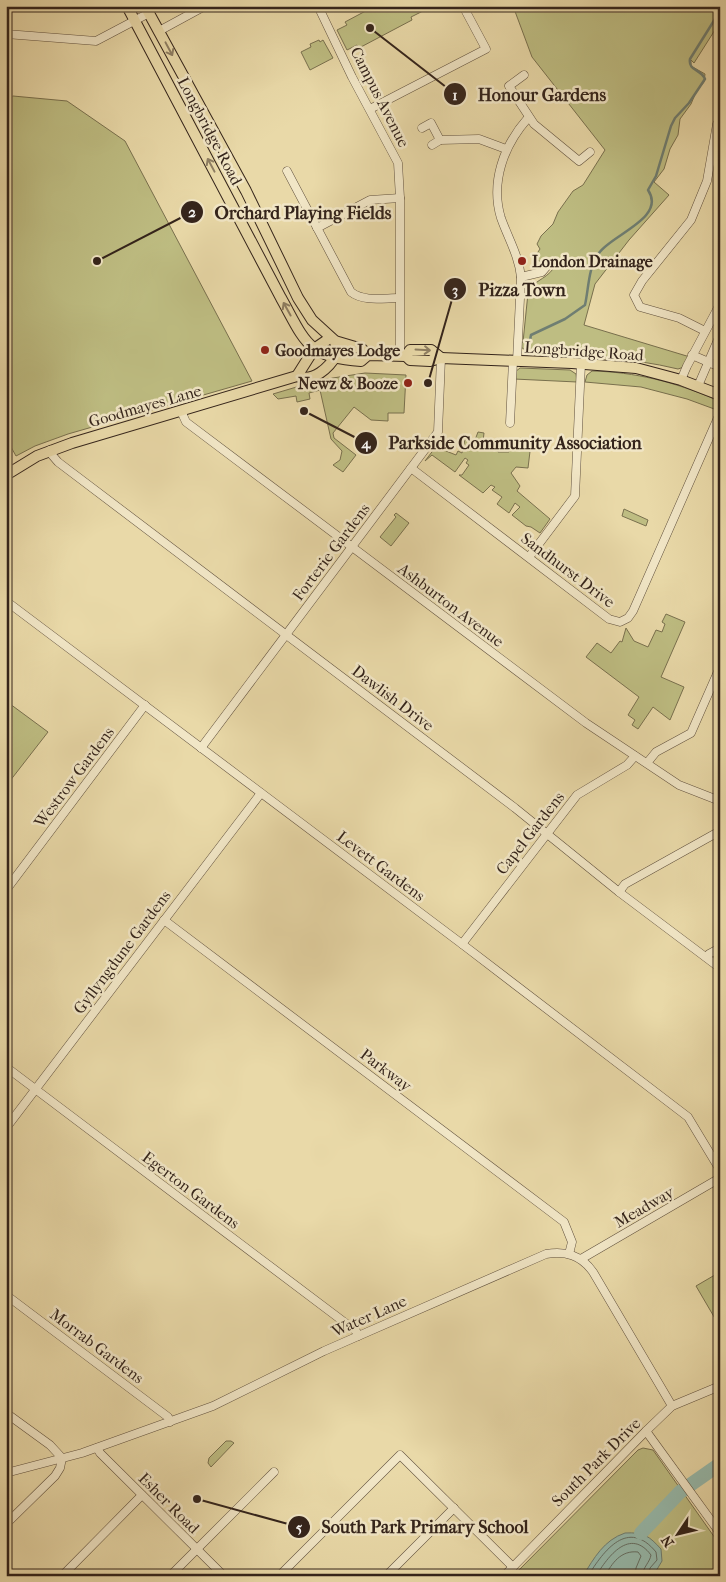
<svg xmlns="http://www.w3.org/2000/svg" width="726" height="1582" viewBox="0 0 726 1582" font-family="'IM FELL French Canon',serif">
<style>
.green{fill:#bebd82;stroke:#79704e}
.water{fill:#97baac;stroke:#6f7e72}
.lines{fill:none;stroke-linecap:round;stroke-linejoin:round}
.shore{stroke:#666f64;stroke-width:1}
.stream{stroke:#6f7e72;stroke-width:2.5}
.river{stroke:#97baac;stroke-width:14}
.minor-casing{stroke:#61513e;stroke-width:9}
.major-casing{stroke:#34241b;stroke-width:12}
.minor{stroke:#f1e6c6;stroke-width:8}
.major{stroke:#e9d9a8;stroke-width:10}
.oneway{stroke:#8e7e62}
.poi-dot{fill:#8f2418;stroke:#f1e6c6;stroke-width:2}
.labels{text-anchor:middle;dominant-baseline:central;stroke-width:5;stroke-linejoin:round;paint-order:stroke}
.street-label{font-size:16px;fill:#34241b;stroke:#f1e6c6}
.poi-label{font-size:16px;font-weight:bold;fill:#34241b;stroke:#f1e6c6;text-anchor:start}
.leader{fill:none;stroke:#34241b;stroke-width:2}
.callout-dot{fill:#34241b;stroke:#f1e6c6;stroke-width:2}
.mark-label{font-size:15px;text-anchor:middle;font-weight:bold;fill:#fff}
.callout-label{font-size:18px;text-anchor:middle;font-weight:bold;fill:#34241b;stroke:#f1e6c6;stroke-width:5;stroke-linejoin:round;paint-order:stroke}
</style>
<rect width="100%" height="100%" fill="#e9d9a8"/>
<filter id="stains"><feTurbulence type="fractalNoise" baseFrequency=".004" numOctaves="4"/><feColorMatrix values="0 0 0 0 .2 0 0 0 0 .09 0 0 0 0 .02 0 0 0 .5 -.17"/></filter>
<radialGradient id="worn" r=".72"><stop offset=".6" stop-color="#630" stop-opacity="0"/><stop offset="1" stop-color="#630" stop-opacity=".3"/></radialGradient>
<g class="green">
<path d="M375,6H427L424,8L425,10L411,17L412,20L359,48L357,45L347,50L337,30L347,25L345,22Z"/>
<path d="M513,6H720V22L694,63L691,60V66L705,74L704,82L696,92L691,104L680,119L678,135L670,149L664,169L654,182L669,195L629,240L595,284L584,325L690,357L684,367L678,369C629,357 579,356 529,353L521,347L520,342H523L528,293C532,281 545,280 553,269L534,258L540,249L537,244L541,236L553,224L558,212L573,191L583,185L605,150L532,57Z"/>
<path d="M319,40L320,42L323,40L333,58L310,70L301,52L311,47L310,44Z"/>
<path d="M13,96L67,101L125,141L252,381L68,434L35,446L16,456L6,438V99Z"/>
<path d="M520,368L570,370L576,374L577,382L514,379L515,372Z"/>
<path d="M592,371C635,372 675,382 714,399L716,401L719,406L717,410L687,399L641,387L585,382L587,375Z"/>
<path d="M365,373L406,375L404,413H388V421L371,420L354,407L333,433L334,438L356,455L343,472L333,465L340,460L342,451L331,439L320,390L309,393L310,399L297,402L296,396L278,399L273,394L320,380Z"/>
<path d="M478,432L484,433L482,450L488,448L489,445L498,446V452H509V442L531,443L528,468L516,467L511,473L520,486L517,491L550,519L540,533L531,527L526,526L512,515L520,507L515,503L509,513L497,504L502,497L492,490L495,487L491,485L483,493L459,475H462L469,465L466,463L468,460L465,458L455,472L432,455L425,461L438,444L446,451L456,455L458,451L462,453L465,439L475,440Z"/>
<path d="M624,509L648,520L646,526L622,516Z"/>
<path d="M396,513L409,523L391,546L380,537L396,517L394,515Z"/>
<path d="M666,614L685,622L661,677L684,687L670,720L653,707L638,729L632,725L635,720L628,715L639,697L586,657L597,643L611,653L620,641L622,642L626,628L634,641L648,647L656,630L662,632L665,624L662,622Z"/>
<path d="M6,701L48,732L6,786Z"/>
<path d="M720,1272V1327L696,1286Z"/>
<path d="M226,1441H231L234,1443L211,1467L208,1463L209,1458Z"/>
<path d="M643,1448L653,1450L720,1545V1576H513L638,1450Z"/>
</g>
<path class="water" d="M625,1533C644,1532 649,1536 661,1549L662,1561L653,1576H583C594,1558 604,1540 625,1533Z"/>
<g class="lines">
<g class="shore">
<path d="M588,1576C604,1550 628,1518 656,1552L657,1560L650,1568L649,1576"/>
<path d="M596,1576C608,1556 630,1527 651,1555C650,1562 643,1567 642,1576"/>
<path d="M605,1576C612,1563 621,1550 638,1552L641,1556L636,1568L635,1576"/>
</g>
<path class="stream" d="M530,340L531,335L565,319L585,305C589,287 588,268 599,253C611,235 667,218 648,190L656,176L671,126L675,118L689,103L705,79C701,69 688,71 690,59L720,11"/>
<path class="river" d="M641,1533L680,1492L720,1464"/>
<g class="minor-casing">
<g id="minor">
<path d="M318,6L352,77L398,163L400,198V356"/>
<path d="M159,31L205,6"/>
<path d="M6,34L96,41L149,13"/>
<path d="M524,75L509,86L534,124L579,161L590,152"/>
<path d="M370,109L486,49L463,6"/>
<path d="M422,128L431,123L440,140"/>
<path d="M432,145L440,140L479,139L506,149"/>
<path d="M287,171L351,292C364,302 383,298 399,298"/>
<path d="M317,228L370,200L400,198"/>
<path d="M521,277L542,272L548,265"/>
<path d="M705,331L679,318L640,307L634,295L642,281L691,220L707,181L717,124"/>
<path d="M692,355L720,367"/>
<path d="M517,361L521,277C519,256 508,238 501,218C490,182 504,145 528,118"/>
<path d="M681,380L687,366L720,304"/>
<path d="M698,386L720,335"/>
<path d="M181,411L186,422L586,723L679,785L720,801"/>
<path d="M510,423L513,361"/>
<path d="M50,450L52,455L58,462L515,808L619,892L720,968"/>
<path d="M411,468L609,619L620,622L628,618L633,611L720,413"/>
<path d="M529,557L575,496L581,364"/>
<path d="M6,601L462,944L688,1117L720,1170"/>
<path d="M201,748L438,432L441,358"/>
<path d="M647,763L656,752L691,733L720,667"/>
<path d="M6,890L145,705"/>
<path d="M619,892L625,884L720,831"/>
<path d="M164,920L564,1222L572,1242L569,1254"/>
<path d="M462,944L577,795L627,765L635,756"/>
<path d="M706,957L709,954L720,948"/>
<path d="M6,1067L356,1331L358,1336"/>
<path d="M6,1128L261,793"/>
<path d="M581,1259L720,1178"/>
<path d="M6,1295L168,1417L170,1422"/>
<path d="M6,1413L50,1445L62,1458"/>
<path d="M646,1431L720,1533"/>
<path d="M97,1448L100,1453L224,1576"/>
<path d="M6,1473L82,1453L213,1406L324,1351L546,1254C566,1251 581,1255 593,1272L672,1406"/>
<path d="M6,1524L55,1476L60,1468L62,1458"/>
<path d="M62,1576L142,1495"/>
<path d="M170,1576L274,1472"/>
<path d="M279,1576L400,1455L513,1567"/>
<path d="M386,1576L454,1508"/>
<path d="M504,1576L646,1431L672,1406L720,1386"/>
</g>
</g>
<g class="major-casing">
<g id="major">
<path d="M127,6L281,298C305,341 307,358 361,361L368,355L406,356L410,360L430,361L441,358L572,363L636,368L681,380L720,395"/>
<path d="M145,6L246,191L298,298L312,320L335,341L362,349L368,355"/>
<path d="M406,356L410,350H431L441,358"/>
<path d="M297,376L314,349L330,338"/>
<path d="M6,475L37,456L72,443L297,376C313,383 329,368 337,354L335,341"/>
</g>
</g>
<use href="#minor" class="minor"/>
<use href="#major" class="major"/>
</g>
<defs><path id="oneway-shaft" d="M-6 0H5M1.5-3L5.5 0L1.5 3" fill="none" stroke-width="1.6" stroke-linecap="round" stroke-linejoin="round" transform="scale(1.25)"/></defs>
<g class="oneway">
<use href="#oneway-shaft" transform="translate(169 49) rotate(62)"/>
<use href="#oneway-shaft" transform="translate(211 165) rotate(-118)"/>
<use href="#oneway-shaft" transform="translate(287 309) rotate(-119)"/>
<use href="#oneway-shaft" transform="translate(423 350) rotate(3)"/>
</g>
<g class="poi-dot">
<circle cx="522" cy="261" r="5"/>
<circle cx="265" cy="350" r="5"/>
<circle cx="408" cy="383" r="5"/>
</g>
<g class="labels">
<g class="street-label">
<text transform="translate(380 97) rotate(63)">Campus Avenue</text>
<text transform="translate(210 131) rotate(62)">Longbridge Road</text>
<text transform="translate(584 351) rotate(4)">Longbridge Road</text>
<text transform="translate(145 406) rotate(-16)">Goodmayes Lane</text>
<text transform="translate(331 552) rotate(-53)">Forterie Gardens</text>
<text transform="translate(568 570) rotate(37)">Sandhurst Drive</text>
<text transform="translate(451 605) rotate(37)">Ashburton Avenue</text>
<text transform="translate(393 698) rotate(37)">Dawlish Drive</text>
<text transform="translate(74 777) rotate(-53)">Westrow Gardens</text>
<text transform="translate(530 833) rotate(-52)">Capel Gardens</text>
<text transform="translate(381 866) rotate(37)">Levett Gardens</text>
<text transform="translate(122 952) rotate(-53)">Gyllyngdune Gardens</text>
<text transform="translate(386 1070) rotate(37)">Parkway</text>
<text transform="translate(191 1190) rotate(37)">Egerton Gardens</text>
<text transform="translate(644 1207) rotate(-30)">Meadway</text>
<text transform="translate(369 1316) rotate(-24)">Water Lane</text>
<text transform="translate(97 1346) rotate(37)">Morrab Gardens</text>
<text transform="translate(596 1462) rotate(-45)">South Park Drive</text>
<text transform="translate(169 1503) rotate(45)">Esher Road</text>
</g>
<g class="poi-label">
<text x="532" y="261">London Drainage</text>
<text x="275" y="350">Goodmayes Lodge</text>
<text x="398" y="383" text-anchor="end">Newz &amp; Booze</text>
</g>
</g>
<path class="leader" d="M370 28L455 94M97 261L192 212M428 383L455 289M304 411L366 443M197 1499L299 1527"/>
<g class="callout-dot">
<circle cx="370" cy="28" r="5"/>
<circle cx="97" cy="261" r="5"/>
<circle cx="428" cy="383" r="5"/>
<circle cx="304" cy="411" r="5"/>
<circle cx="197" cy="1499" r="5"/>
<circle cx="455" cy="94" r="12"/>
<circle cx="192" cy="212" r="12"/>
<circle cx="455" cy="289" r="12"/>
<circle cx="366" cy="443" r="12"/>
<circle cx="299" cy="1527" r="12"/>
</g>
<g class="mark-label">
<text x="455" y="100">1</text>
<text x="192" y="217">2</text>
<text x="455" y="295">3</text>
<text x="366" y="448">4</text>
<text x="299" y="1532">5</text>
</g>
<g class="callout-label">
<text x="542" y="101">Honour Gardens</text>
<text x="303" y="219">Orchard Playing Fields</text>
<text x="522" y="296">Pizza Town</text>
<text x="515" y="449">Parkside Community Association</text>
<text x="425" y="1533">South Park Primary School</text>
</g>
<rect width="726" height="1582" fill="none" stroke="#e9d9a8" stroke-width="25"/>
<rect x="8" y="8" width="711" height="1567" fill="none" stroke="#34241b" stroke-width="2.5"/>
<rect x="12" y="12" width="701" height="1557" fill="none" stroke="#34241b"/>
<g transform="translate(678 1534) rotate(235)" stroke="#f1e6c6" stroke-width="4" paint-order="stroke">
<path d="M0-4L9 19L0 12L-9 19Z" fill="#34241b"/>
<text y="-8" font-size="14" font-weight="bold" text-anchor="middle" fill="#34241b">N</text>
</g>
<rect width="100%" height="100%" filter="url(#stains)"/>
<rect width="100%" height="100%" fill="url(#worn)"/>
</svg>
